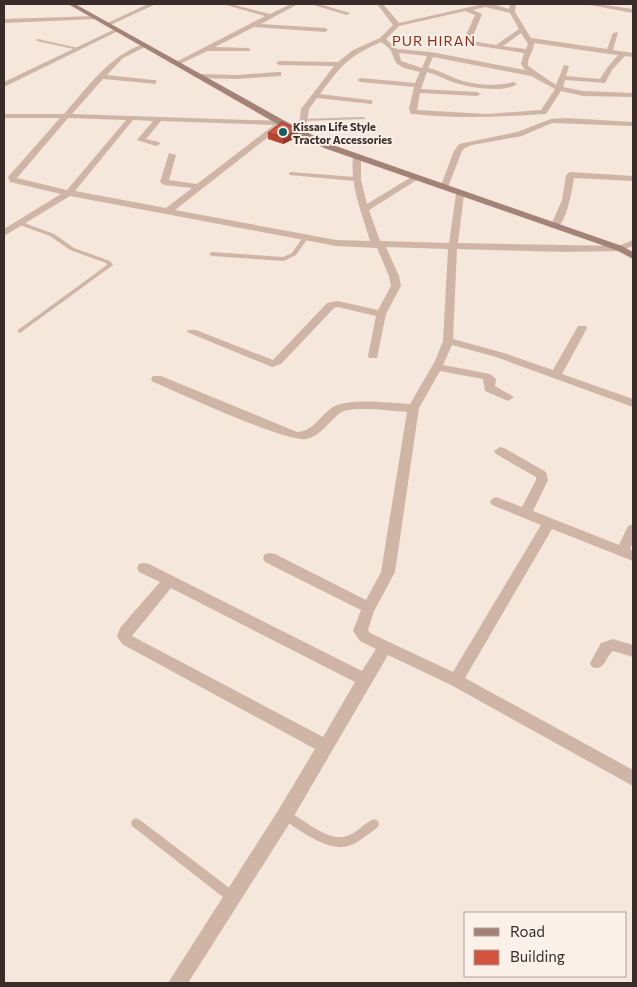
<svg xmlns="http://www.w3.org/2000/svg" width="637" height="987" viewBox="0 0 637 987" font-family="Commissioner,sans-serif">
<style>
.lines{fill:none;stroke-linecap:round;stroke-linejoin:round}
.service{fill:#ceb5a6;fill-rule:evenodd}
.minor{fill:#ceb5a6;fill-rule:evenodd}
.tertiary{fill:#ceb5a6;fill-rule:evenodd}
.secondary{fill:#a38377;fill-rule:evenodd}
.wall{fill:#b54734}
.shaded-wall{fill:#943a2a}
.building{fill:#d3533c;stroke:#943a2a}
.poi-dot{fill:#18605f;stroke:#fcf1e9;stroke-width:2}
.labels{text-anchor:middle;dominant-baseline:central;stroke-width:4;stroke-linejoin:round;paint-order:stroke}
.far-poi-label{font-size:11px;font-weight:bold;fill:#3a2c28;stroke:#fcf1e9;text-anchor:start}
.far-quarter-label{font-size:14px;letter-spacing:1px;fill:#922a17;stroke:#fcf1e9}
</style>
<rect width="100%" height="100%" fill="#f5e7dc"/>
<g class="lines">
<g class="service">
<path d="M38,39L78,48L80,49L78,50L37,41L36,40Z"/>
<path d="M363,117L365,118V119L302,121L300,120L302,119Z"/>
<path d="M291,172L355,177L358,179L355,181L289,175V173Z"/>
<path d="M19,221L54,234L74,248L110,261L113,265L20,333L18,332V330L107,265L106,263L70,250L50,236L17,224L16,223Z"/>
<path d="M305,236L308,238L296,255L284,261L212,256L209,254L212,252L283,257L292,253L303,237Z"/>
<path d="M285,810C302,817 327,843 347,836C357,833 364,823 374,819L378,821L379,824L378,827C368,834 359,843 348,846C327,852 298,829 281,818L280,815L281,812Z"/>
<path d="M136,818L140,820L236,893L237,897L236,901L232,902L228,901L132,826L131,823L132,820Z"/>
</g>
<g class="minor">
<path d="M148,4H156L108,26L103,25Z"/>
<path d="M222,4H231L270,14L291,4H298L261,24L325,28L328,30L325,32L254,27L215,47L248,48L250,49V51H207L178,65H174V63L265,16Z"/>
<path d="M310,4H319L350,13L347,15Z"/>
<path d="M377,4H383L399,23L483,4H493L509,9L510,4H516L515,12L531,38L607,49L613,33L618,32L613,50L633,53V57L625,56L612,70L605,83L565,80L563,87L583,91L633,93V97L583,96L561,91L546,114H543C500,117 457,119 414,114H411L409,109L414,87L361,82L357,80L361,78L415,83L420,72L404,68L396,63L390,49L381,42C347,57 342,65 320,94L369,100H372V104L317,98L309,109L305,133L298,135L301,109L334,66L279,65L276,63L279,61L338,62L353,50L380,38L393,25ZM485,7L510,13L519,29L496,45L471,41L482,14L473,10ZM465,11L475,15L464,40L467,44L524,53L521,64L525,70L431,52L397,49L386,39L399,26ZM521,33L528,44L526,49L503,46ZM534,43L609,54L618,55L607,68L600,79L566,76L569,66L564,65L556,85L528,66C527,57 534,51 534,43ZM399,53L427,56L422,68L401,61ZM433,57L531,76L555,89L541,110L487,114L417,110L420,93L477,96L481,94L477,92L421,89L427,72C435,74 442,78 450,81C465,87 503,94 517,84L513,82C495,87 472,85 454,78C445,74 438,70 428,68Z"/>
<path d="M584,4H598L633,9V13Z"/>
<path d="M95,16L97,17V19L4,23V19Z"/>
<path d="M113,30L118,31L4,87V82Z"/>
<path d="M143,44L145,45V47L123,58L107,75L153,80H156V84L103,79L72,114L282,121L286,123L175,210L336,240L370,241C362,212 350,188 353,157L357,155L361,157V180L367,204L413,176L420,178L369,210L380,241L449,243L456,194L460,191L464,194L458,243L622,246V250L619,251L566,252L457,249L453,339L504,353L553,370L578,326H586L587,328L562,374L633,399V407L496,357L452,345L443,365L490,374L496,379L495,386L514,397L508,401L485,391L483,379L440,371L419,408L395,572L374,611L368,630L370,633L453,672L541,525L492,505L490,502L492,499L496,497L522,507L536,480V477L496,454L494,451L500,447L504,448L546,472L548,480L533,511L619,545L628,526L633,524V542L630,549L633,551V561L552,529L465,678L633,770V786L451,685L388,655L291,821L188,983H168L279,809L315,749L122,644L117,636L120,628L160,582L139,572L137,568L139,564L144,563L149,564L362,671L376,649L360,641L353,631L361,610L265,562L263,558L265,554L270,553L275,554L366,600L381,572L407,412C391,411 355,406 342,412C329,420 322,436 306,439C286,443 178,392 153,382L151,379L153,376H161L297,432C315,431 320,414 335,406C354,398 389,403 410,404L435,361L443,341L448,249L386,247L399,276L401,286L386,314L377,358H369L368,356L376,316L338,307L334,308L281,364L272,367L187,332L188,330H196L273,360L327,303L338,301L378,310L391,286L389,276L377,248L336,246L70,196L4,236V229L61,194L10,182L8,177L60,118H4V114H64C87,88 109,56 143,44ZM68,118L126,120L67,190L17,178ZM133,120L153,121L137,140L156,146L160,144L159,142L146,139L161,121L274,125L197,184L169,180L176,155L169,153L160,182L164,185L192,188L166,208L75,191ZM171,588L355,682L323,737L132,636Z"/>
<path d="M278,72H281V76L237,79L197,78L193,76L197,74L237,75Z"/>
<path d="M567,118L633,122V126L552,123L522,136L472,145L465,148L462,151L447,190L440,188L454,151L459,144L517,132L551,119Z"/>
<path d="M570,172L633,176V181L574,178C572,190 567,223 556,228L553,227L551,225L562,200L566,175Z"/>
<path d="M613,639L633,645V657L613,651C605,657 605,672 592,667L590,663L601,643Z"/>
</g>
<path class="tertiary" d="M633,240V246L619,251L614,248Z"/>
<path class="secondary" d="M68,4H75L285,121L330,144L622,246L633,252V259L616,250L324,148L279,125Z"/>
</g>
<path class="wall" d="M268,133L298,137L283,144L268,139Z"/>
<path class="shaded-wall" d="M298,130V137L283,144V137Z"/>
<path class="building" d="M282,122L298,130L283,137L268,133Z"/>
<circle class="poi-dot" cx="283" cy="132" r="5"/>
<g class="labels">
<g class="far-poi-label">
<text x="293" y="126">Kissan Life Style<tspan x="293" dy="13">Tractor Accessories</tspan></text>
</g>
<g class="far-quarter-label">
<text x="434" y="40">PUR HIRAN</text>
</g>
</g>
<rect width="637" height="987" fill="none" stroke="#3a2c28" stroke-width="10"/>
<rect x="464" y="912" width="162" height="65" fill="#fcf1e9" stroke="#aea29c"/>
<rect x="474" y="928" width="25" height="8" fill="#a38377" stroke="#aea29c"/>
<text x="510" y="937" font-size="15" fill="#3a2c28">Road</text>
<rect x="474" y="950" width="25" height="15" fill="#d3533c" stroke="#aea29c"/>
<text x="510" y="962" font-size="15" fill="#3a2c28">Building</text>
</svg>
